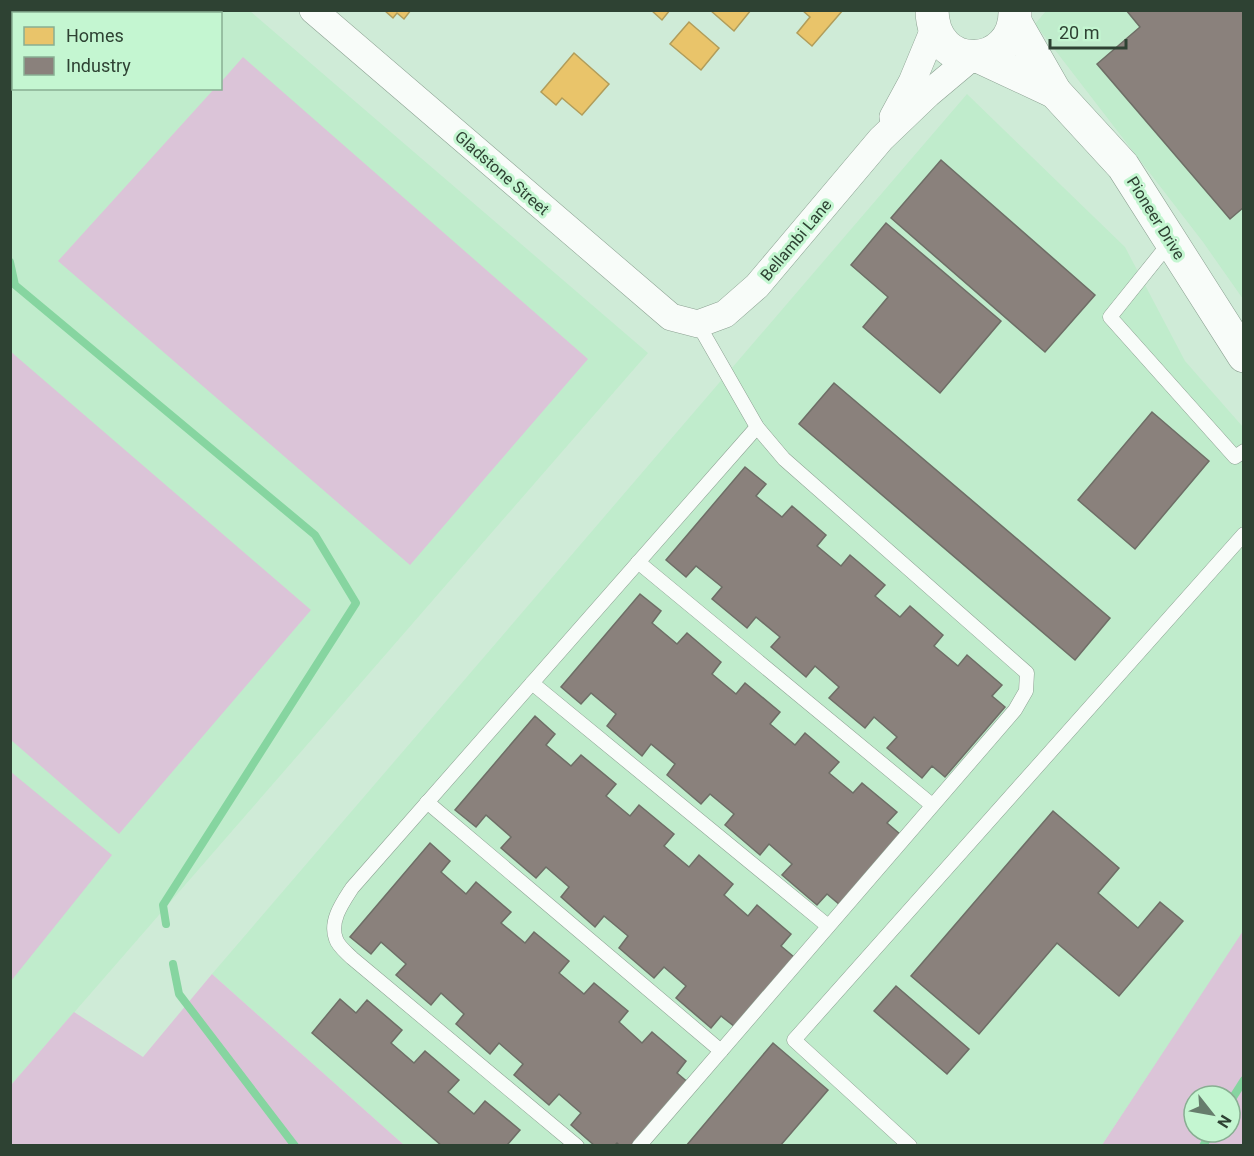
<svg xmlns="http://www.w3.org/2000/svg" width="1254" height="1156" viewBox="0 0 1254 1156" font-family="Roboto,sans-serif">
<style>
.built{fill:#c0eccc;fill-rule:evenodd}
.green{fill:#dbc4d8;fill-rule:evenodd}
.homes{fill:#e9c46a;stroke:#b19d5a;stroke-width:1.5}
.industry{fill:#8a817c;stroke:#6e6e66;stroke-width:1.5}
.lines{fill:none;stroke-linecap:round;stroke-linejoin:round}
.stream{stroke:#86d5a0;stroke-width:8}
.service-casing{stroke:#8ca192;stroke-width:15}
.minor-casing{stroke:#8ca192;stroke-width:28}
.secondary-casing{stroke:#8ca192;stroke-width:34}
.service{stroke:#f8fcf9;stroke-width:14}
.minor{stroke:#f8fcf9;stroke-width:27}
.secondary{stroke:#f8fcf9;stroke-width:33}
.labels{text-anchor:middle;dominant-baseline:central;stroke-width:6;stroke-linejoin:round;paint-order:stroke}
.street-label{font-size:16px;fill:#2e4233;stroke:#c4f6d1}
</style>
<rect width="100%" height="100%" fill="#cfebd7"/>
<g class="built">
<path d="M11,11H250L648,353L11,1085ZM14,14H220V88H14Z"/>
<path d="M1046,11H1243V299L1203,242L1035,24Z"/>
<path d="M967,94L1125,247L1185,361L1243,427L1244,931L1102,1145H404L212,974Z"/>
</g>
<g class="green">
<path d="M243,57L588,359L410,565L58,261L214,89L220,88L221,82Z"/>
<path d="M10,351L311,610L119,834L11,740Z"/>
<path d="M11,772L112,855L11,981Z"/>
<path d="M1243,931V1145H1102ZM1194,1096H1230V1132H1194Z"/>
<path d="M212,974L404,1145H11V1085L74,1012L143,1057Z"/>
</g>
<g class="homes">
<path d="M384,10H411L404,19L397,13L393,18Z"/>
<path d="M651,10H670L662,20Z"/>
<path d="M710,10H751L734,31Z"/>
<path d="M802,10H843L812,46L797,33L810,17Z"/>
<path d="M689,22L719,48L701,70L670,44Z"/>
<path d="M574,53L609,84L582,115L562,98L556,105L541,92Z"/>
</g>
<g class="industry">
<path d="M1126,10H1244V207L1230,219L1097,64L1140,27Z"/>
<path d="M941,160L1095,295L1045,352L891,218Z"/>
<path d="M886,223L1001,321L940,393L863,327L888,297L851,265Z"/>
<path d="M834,383L1110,618L1075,660L799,424Z"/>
<path d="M1152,412L1209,461L1135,549L1078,500Z"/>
<path d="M745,467L766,484L756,496L782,517L792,506L826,535L817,546L841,566L850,555L885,585L875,596L900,617L910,606L943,635L934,646L958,666L967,655L1002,685L992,696L1005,707L945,777L932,766L922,778L887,748L897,737L874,717L865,728L829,698L839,687L815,666L806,677L771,647L780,637L756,617L747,628L712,599L722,587L696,566L686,577L666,560Z"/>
<path d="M640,594L661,611L652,623L677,644L687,633L721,662L712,674L736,694L745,683L780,712L770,724L795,745L805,733L839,762L829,773L853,793L862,783L897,812L887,823L900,834L840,905L827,894L817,905L782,875L792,864L769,844L760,855L725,825L734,814L710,794L701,804L667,775L675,764L651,744L642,756L607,726L616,714L591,693L581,704L561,687Z"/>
<path d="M535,716L555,734L546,745L571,766L581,755L616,784L606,796L630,816L639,805L674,834L664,846L689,867L699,855L733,884L724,895L748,916L757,905L791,934L781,946L794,957L735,1027L721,1016L711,1028L676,998L686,986L664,967L654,978L619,948L628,936L604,916L595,927L561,897L569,887L546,867L536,878L501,848L511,837L486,815L476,827L455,810Z"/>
<path d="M1053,811L1119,868L1098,893L1138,928L1160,902L1183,921L1119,996L1057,943L979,1034L911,976Z"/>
<path d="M430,843L450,861L441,872L466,894L476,882L511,912L501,923L525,943L534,932L569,961L559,973L584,994L594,983L628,1011L619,1022L642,1043L652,1032L686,1061L677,1073L690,1084L637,1146H620L617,1143L614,1146H595L571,1125L581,1113L559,1094L549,1105L514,1075L523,1064L499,1043L490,1054L456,1024L464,1014L441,993L431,1005L396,975L406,964L381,942L371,954L350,937Z"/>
<path d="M896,986L969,1049L947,1074L874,1011Z"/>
<path d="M340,999L356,1013L367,1000L402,1030L391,1043L414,1063L425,1051L459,1080L448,1092L474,1114L485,1101L520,1130L508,1144L510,1146H442L312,1033Z"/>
<path d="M773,1043L828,1090L780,1146H686Z"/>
</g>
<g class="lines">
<g class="stream">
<path d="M10,262L15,285L315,535L356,603L163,905L166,924"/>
<path d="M173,964L179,994L295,1146"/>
<path d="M1230,1102L1244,1080"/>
<path d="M1203,1146L1211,1132"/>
</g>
<g class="service-casing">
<g id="service">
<path d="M1171,241L1110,317L1235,457L1244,451"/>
<path d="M638,562L932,805"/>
<path d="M532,683L828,926"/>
<path d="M427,802L721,1051"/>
<path d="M577,1146L352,958C346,952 338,946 336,939C329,921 343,902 352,888L757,427"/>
<path d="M639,1146L1015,710L1026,691L1027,673L784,459L757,427L698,324"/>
<path d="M910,1146L794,1040L1244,534"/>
</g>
</g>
<g class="minor-casing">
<g id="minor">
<path d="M313,10L671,317L698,324L725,314L757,286L881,139L928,94L972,57"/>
<path d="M893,117L912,82L934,29"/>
</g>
</g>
<g class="secondary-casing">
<g id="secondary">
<path d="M932,10C933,75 1017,69 1015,10"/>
<path d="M1015,22L1055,92L1123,166L1244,356"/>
<path d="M980,57L1055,92"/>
</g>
</g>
<use href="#service" class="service"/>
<use href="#minor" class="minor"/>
<use href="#secondary" class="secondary"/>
</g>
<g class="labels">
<g class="street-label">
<text transform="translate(502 173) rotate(41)">Gladstone Street</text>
<text transform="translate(1156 218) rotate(58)">Pioneer Drive</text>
<text transform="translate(796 240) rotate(-50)">Bellambi Lane</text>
</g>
</g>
<rect width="1254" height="1156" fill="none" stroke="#2e4233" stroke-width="24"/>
<rect x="12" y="12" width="210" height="78" fill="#c4f6d1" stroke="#88ae92" stroke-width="1.5"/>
<rect x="24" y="27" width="30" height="18" fill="#e9c46a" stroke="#88ae92" stroke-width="1.5"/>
<text x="66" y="42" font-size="18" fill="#2e4233">Homes</text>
<rect x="24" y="57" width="30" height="18" fill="#8a817c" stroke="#88ae92" stroke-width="1.5"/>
<text x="66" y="72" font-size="18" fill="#2e4233">Industry</text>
<g transform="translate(1212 1114) rotate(121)"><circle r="28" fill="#c4f6d1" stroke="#88ae92" stroke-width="1.5"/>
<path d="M0-4.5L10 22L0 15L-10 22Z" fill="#667d6c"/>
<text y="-9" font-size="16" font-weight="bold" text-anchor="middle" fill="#2e4233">N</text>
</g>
<path d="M1050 39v9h76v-9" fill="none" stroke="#2e4233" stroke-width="3"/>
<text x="1059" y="39" font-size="18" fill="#2e4233" stroke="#c4f6d1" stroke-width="4.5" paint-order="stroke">20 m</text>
</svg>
